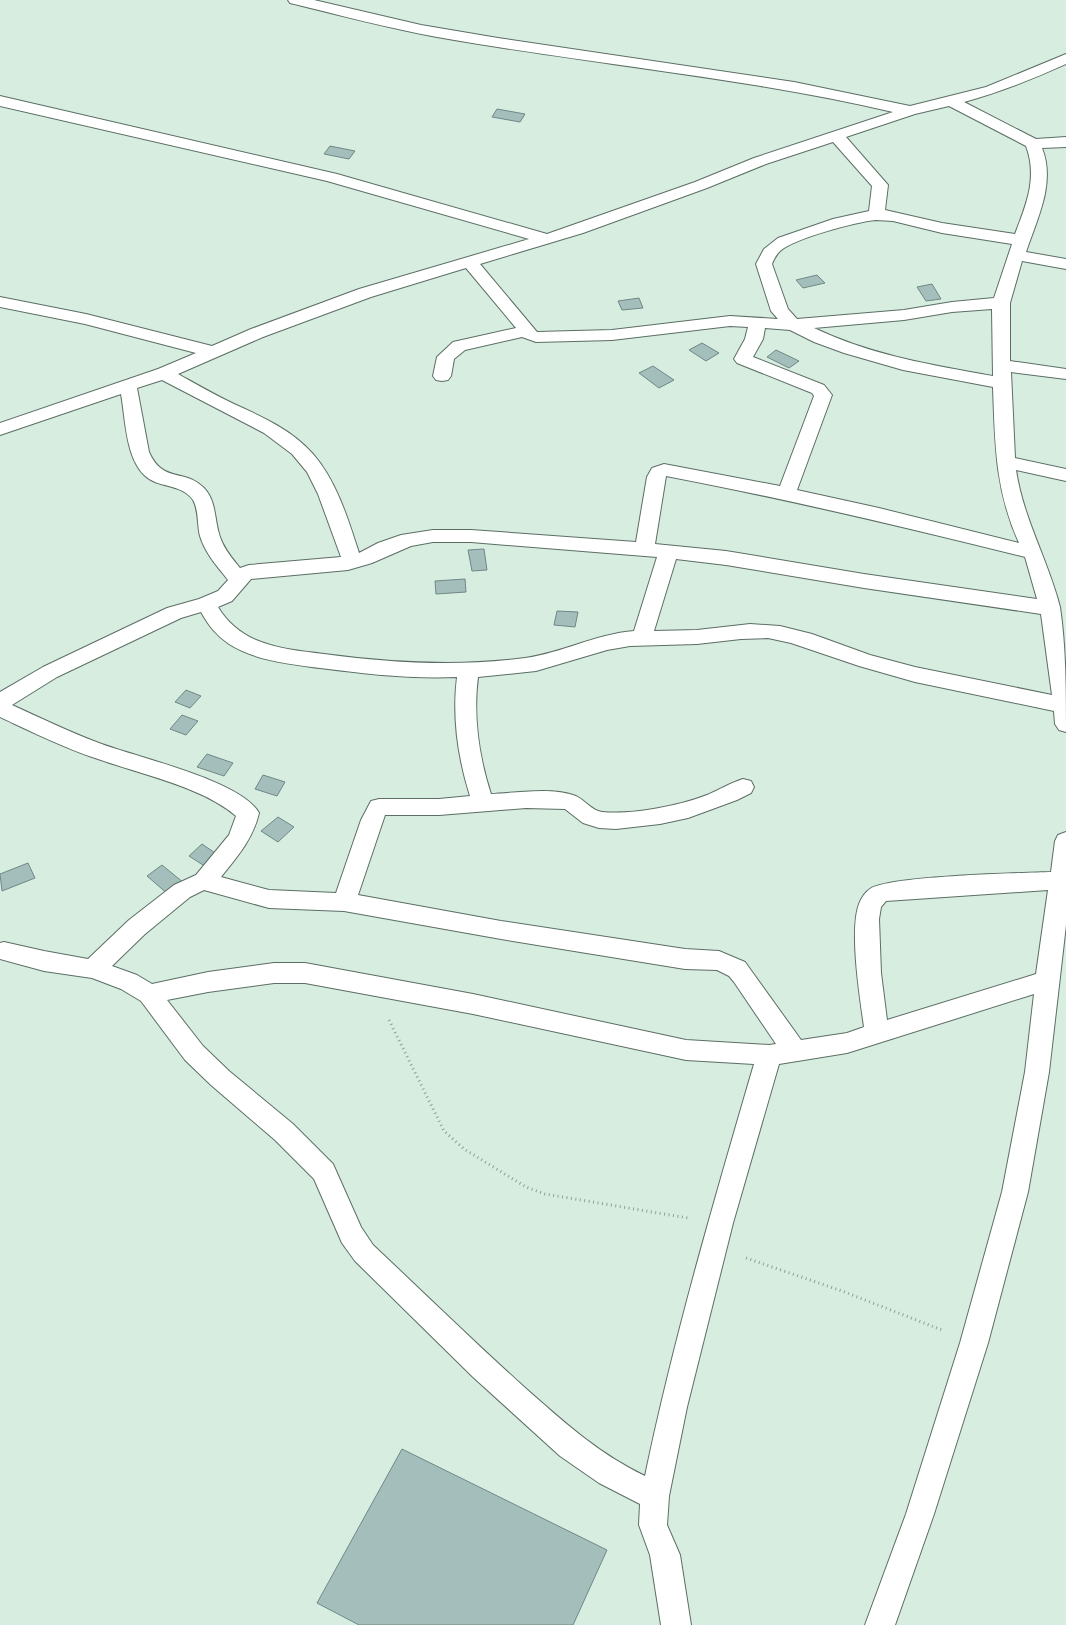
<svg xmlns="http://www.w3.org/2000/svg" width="1066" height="1625" viewBox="0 0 1066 1625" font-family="Merriweather,serif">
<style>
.building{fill:#a4bebc;stroke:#6f8886}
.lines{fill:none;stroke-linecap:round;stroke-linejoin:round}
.street-casing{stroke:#5b6e64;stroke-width:2}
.path{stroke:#8fa097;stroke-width:3;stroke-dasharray:1 3.5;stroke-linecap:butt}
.street{fill:#fff;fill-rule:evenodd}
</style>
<rect width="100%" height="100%" fill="#d7ede0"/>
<g class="building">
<path d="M497,109L525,114L520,122L492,117Z"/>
<path d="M330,146L355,151L349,159L324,154Z"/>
<path d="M817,275L825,283L803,288L796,280Z"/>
<path d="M932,284L941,299L926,301L917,287Z"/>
<path d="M639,298L643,308L622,310L618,301Z"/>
<path d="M702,343L719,353L706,361L689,350Z"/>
<path d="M776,350L799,361L789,368L767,357Z"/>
<path d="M653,366L674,380L659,388L639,373Z"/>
<path d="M484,549L487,570L472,571L468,550Z"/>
<path d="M465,579L466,592L436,594L435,581Z"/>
<path d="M557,611L578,612L575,627L554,625Z"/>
<path d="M186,690L201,696L190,708L175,702Z"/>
<path d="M182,715L198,721L186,735L170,729Z"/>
<path d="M207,754L233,763L224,776L197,767Z"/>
<path d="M263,775L285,782L277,796L255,789Z"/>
<path d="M278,817L294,827L278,842L261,831Z"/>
<path d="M202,844L218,855L206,867L189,856Z"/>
<path d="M28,863L35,878L2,891L0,874Z"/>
<path d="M162,865L184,883L169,895L147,876Z"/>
<path d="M402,1449L607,1550L573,1625H359L317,1603Z"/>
</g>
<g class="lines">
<g class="street-casing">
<path id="street" d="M288,0H314L421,25L498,38L794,82L910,106L986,87L1066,54V64C1033,79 1000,92 964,102L1036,139L1066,137V147L1042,148C1056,183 1037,219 1026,252L1066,259V269L1022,261L1010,303V361L1066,369V379L1011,372L1015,458L1066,469V481L1016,470C1023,518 1048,560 1060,607C1066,647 1066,691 1066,732L1059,730L1055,724L1054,711L915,682L859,666L791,643L768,638L741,639L697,644L630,646L607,650L536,671L478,677C473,716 479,757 491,794C515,793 550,787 573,795C584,798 591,811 602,812C631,815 679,806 707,795C719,790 730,783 743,779L751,781L754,787L751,793L737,800L688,818L660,824L616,829L599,828L583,823L565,809L526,808L439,815H385L358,895L501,921L685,949L719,951L745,962L801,1040L847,1033L864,1027C860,998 849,930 859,904C861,899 865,892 870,889C887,876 1021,873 1051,872L1055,841L1058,835L1066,832V925L1049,1072L1028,1192L988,1343L934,1514L895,1625H865L906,1514L960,1343L1002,1192L1025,1072L1034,994L847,1053L779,1064L733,1223L687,1407L669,1496L667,1525L680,1555L691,1625H661L650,1555L639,1525L640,1504L599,1483L560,1456L473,1377L355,1261L342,1243L314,1179L275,1140L211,1085L185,1060L141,1001L121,989L92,978L44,971L0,959V943L4,942L44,951L88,959L129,920L174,885L196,875L229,835L236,816C203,787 140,774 98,759C64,748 32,732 0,717V692L43,667L167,608L199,599L218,591L228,580C217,566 205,553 200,536C197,525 199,510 193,500C184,487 168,487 155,482C125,470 126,420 121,394L0,435V423L158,369L196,353L85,324L0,307V297L86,314L212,346L251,329L359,289L529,239L327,181L0,106V96L337,174L547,234L695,182L754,158L893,112C743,77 589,64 437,37C388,28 339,15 290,3ZM949,106L1026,146C1038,178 1026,205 1015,234L942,223L885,210L888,185L846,137L915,114ZM833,142L872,186L869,211L833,219L778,238L764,249L756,264L771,311L778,319L730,316L612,330L537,332L480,264L583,233L707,188L766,164ZM876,220L893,221L942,233L1012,244L994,298L952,302L904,310L797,319L788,309L772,264C774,259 776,255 780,251C795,238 856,222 876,220ZM466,268L516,328L453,342L437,357L433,376L436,380L442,381L448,380L451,376L454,359L465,350L522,337L536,342L612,340L730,326L748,327L745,339L734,359L737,363L812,393L814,396L780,486L664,464L652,468L647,477L636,542L471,530H433L401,535L378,543L359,553C348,519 337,482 313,454C292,430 263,417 234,404C215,395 196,384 178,374L263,337L371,297ZM992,309L993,376C932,365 870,355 814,328L904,320L952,312ZM765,328L790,330L814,342L844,353L903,370L993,387C995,443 995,490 1019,543L879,508L797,490L832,395L824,385L753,357L763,339ZM162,380L264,433L292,454L307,472L318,494L341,557L249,565L240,568C232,558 224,549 220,537C214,520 217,502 204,488C185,468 163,484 149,452L137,388ZM666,476C787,499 905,527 1025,557L1037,599L864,574L726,551L655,544ZM433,542H471L657,557L634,631C596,634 562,653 525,658C458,667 391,663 324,654C301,651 277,649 256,640C240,633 227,622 218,607L232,601L251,579L348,570L372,563L411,546ZM676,559L726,565L864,588L1041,614L1052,695L915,667L870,655L812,634L780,626L750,624L697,630L654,631ZM201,612C209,626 216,635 229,644C256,661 290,664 320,668C366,674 411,679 457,677C452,717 458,758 470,796L439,799H379L371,801L361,820L336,893L269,890L221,877C237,857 253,839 259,813C241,780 135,757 99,743C69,732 41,718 12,705L57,677L181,618ZM204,890L269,908L344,911L501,939L685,969L717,970L729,976L734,982L776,1044L769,1045L686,1040L473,994L305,963H274L208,972L152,984L137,975L112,966L145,934L190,897ZM1048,890L1036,974L887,1020L881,973L879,919L881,907L886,901ZM274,983H305L473,1014L686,1060L754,1064C714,1201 674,1337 645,1476C596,1452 564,1422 523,1386C472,1340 423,1292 373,1245L361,1227L333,1164L293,1124L229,1071L203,1046L167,1000L208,992Z"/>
</g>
<g class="path">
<path d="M389,1020L444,1131L464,1149L526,1187L545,1194L688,1218"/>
<path d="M746,1258L842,1291L942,1330"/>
</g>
<use href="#street" class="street"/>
</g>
</svg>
